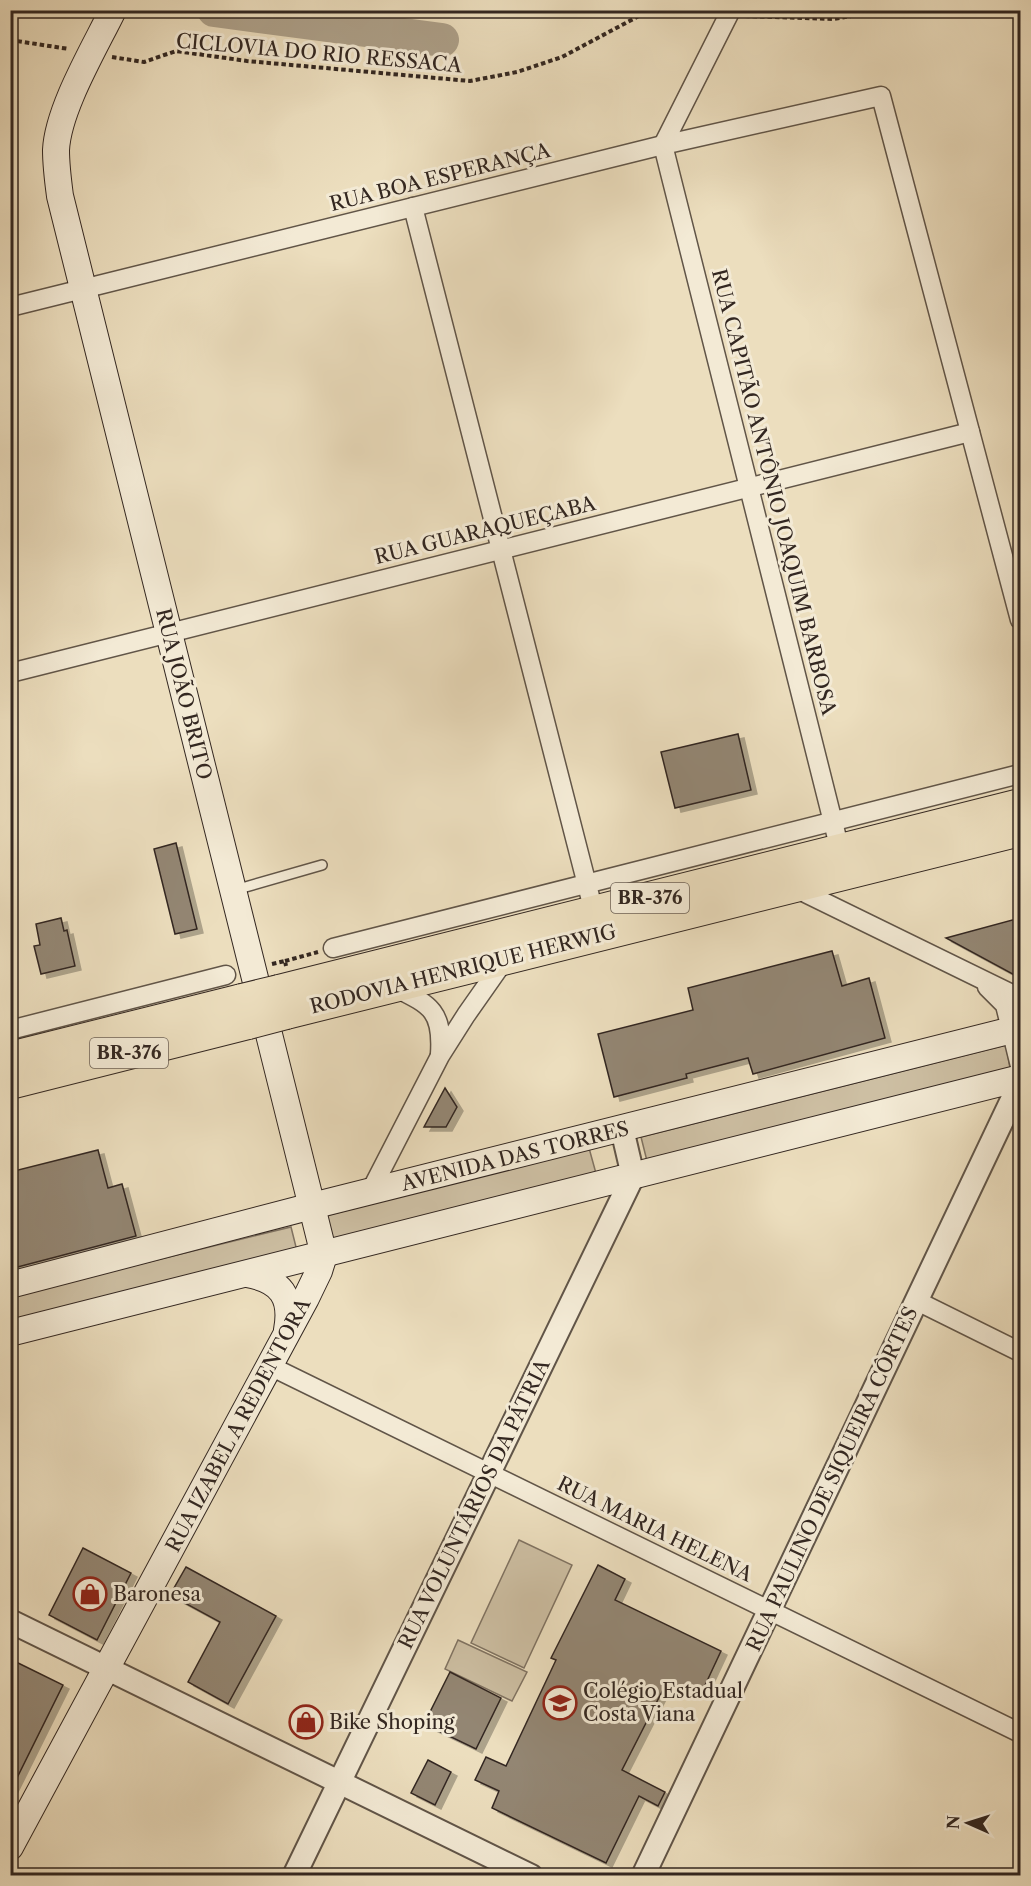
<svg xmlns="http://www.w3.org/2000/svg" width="1031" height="1886" viewBox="0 0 1031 1886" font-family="'Libre Caslon Text',serif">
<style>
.green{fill:#cdbfa3;stroke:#807362;stroke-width:1.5}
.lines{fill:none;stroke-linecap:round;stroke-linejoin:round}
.river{stroke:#ada089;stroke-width:34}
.building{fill:#938673;stroke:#332721;stroke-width:1.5;filter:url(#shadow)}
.service-casing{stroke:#615548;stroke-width:12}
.minor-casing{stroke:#615548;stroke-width:21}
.tertiary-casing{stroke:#615548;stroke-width:26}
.secondary-casing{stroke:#332721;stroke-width:28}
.trunk-casing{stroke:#332721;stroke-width:34}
.path{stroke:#332721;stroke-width:4;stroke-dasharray:4.5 3;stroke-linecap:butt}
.service{stroke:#f3ead5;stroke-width:9}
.minor{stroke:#f3ead5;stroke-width:18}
.tertiary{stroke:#f3ead5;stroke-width:22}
.secondary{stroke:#f3ead5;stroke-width:26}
.trunk{stroke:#ecdebe;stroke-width:32}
.trunk-bridge-casing{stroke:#332721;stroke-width:34;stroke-linecap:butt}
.trunk-bridge{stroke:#ecdebe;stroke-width:32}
.labels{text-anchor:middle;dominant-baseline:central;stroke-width:6;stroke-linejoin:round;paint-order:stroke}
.shield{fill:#f3ead5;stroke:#6d6257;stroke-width:1.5}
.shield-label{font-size:18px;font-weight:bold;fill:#332721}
.street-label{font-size:20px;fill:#332721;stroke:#f3ead5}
.poi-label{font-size:20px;fill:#332721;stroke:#f3ead5;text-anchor:start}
</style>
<defs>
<filter id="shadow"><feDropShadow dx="6" dy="4" stdDeviation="0" flood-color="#0004"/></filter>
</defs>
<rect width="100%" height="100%" fill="#ecdebe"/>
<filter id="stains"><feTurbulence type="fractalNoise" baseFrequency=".00333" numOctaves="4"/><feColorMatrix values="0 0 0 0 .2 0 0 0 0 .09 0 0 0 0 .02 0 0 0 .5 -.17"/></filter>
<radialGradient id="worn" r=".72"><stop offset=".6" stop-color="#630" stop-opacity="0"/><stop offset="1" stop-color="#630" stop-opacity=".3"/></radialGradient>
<g class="green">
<path d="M1006,1045L1010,1068L648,1165L641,1137Z"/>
<path d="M589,1148L597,1177L328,1244L325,1216Z"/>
<path d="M291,1227L298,1255L13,1326L11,1315L10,1296Z"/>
<path d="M519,1540L572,1565L524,1668L471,1643Z"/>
<path d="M458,1640L527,1672L512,1701L445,1669Z"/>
</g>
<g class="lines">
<path class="river" d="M214,10L442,40"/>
</g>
<g class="building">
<path d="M738,734L751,790L675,808L661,752Z"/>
<path d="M176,843L197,929L175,934L154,849Z"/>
<path d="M61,918L64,931L67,930L75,966L41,974L34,946L40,945L36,924Z"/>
<path d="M1020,918V978L946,938Z"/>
<path d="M832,951L842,986L869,978L885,1038L753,1074L748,1058L686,1074L687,1078L614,1097L598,1034L693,1010L688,988Z"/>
<path d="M445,1088L457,1107L446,1127H424Z"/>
<path d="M98,1150L108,1188L122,1184L136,1236L10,1269V1172Z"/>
<path d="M83,1548L131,1573L97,1640L49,1615Z"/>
<path d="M598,1565L625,1579L615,1600L721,1651L700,1696L668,1680L622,1770L665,1792L658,1806L639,1796L606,1863L492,1808L499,1791L475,1780L486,1757L506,1766L556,1660L551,1658Z"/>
<path d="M186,1567L276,1616L228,1704L188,1682L220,1622L170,1595Z"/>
<path d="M10,1659L63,1685L10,1792Z"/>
<path d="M450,1672L501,1698L476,1749L424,1724Z"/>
<path d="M428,1760L451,1772L435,1805L411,1793Z"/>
</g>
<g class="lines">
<g class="service-casing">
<path id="service" d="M235,890L322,865"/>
</g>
<g class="minor-casing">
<g id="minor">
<path d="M663,145L840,850"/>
<path d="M663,145L731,10"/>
<path d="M413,207L594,912"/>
<path d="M10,307L663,145L881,96L1020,620"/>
<path d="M10,673L970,432"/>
<path d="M793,887L1020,998"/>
<path d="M333,948L1020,774"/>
<path d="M394,987C430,1005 443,1010 440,1054"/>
<path d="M987,987L1005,1005L1020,1066"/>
<path d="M10,1030L226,975"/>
<path d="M370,1192L440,1056L466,1015L506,958"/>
<path d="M917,1301L1020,1352"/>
<path d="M270,1366L1020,1733"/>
</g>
</g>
<g class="tertiary-casing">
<g id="tertiary">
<path d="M10,1621L531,1876"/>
<path d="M294,1876L633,1176L622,1129"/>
<path d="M643,1876L1020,1083"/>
</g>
</g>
<g class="secondary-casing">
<g id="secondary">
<path d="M247,1274C281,1280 293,1297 287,1330"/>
<path d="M10,1285L312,1206L1020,1028"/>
<path d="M10,1333L1020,1078"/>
<path d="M10,1847L306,1298L319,1271L324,1255L60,196C58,181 56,166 56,150C58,109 94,49 113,10"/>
</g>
</g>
<g class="trunk-casing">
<g id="trunk">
<path d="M279,991L1020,805"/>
<path d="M286,1013L1020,830"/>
<path d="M10,1058L242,1000"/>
<path d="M10,1083L248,1023"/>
</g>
</g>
<g class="path">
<path d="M676,10L708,15"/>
<path d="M957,10L963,15L987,10"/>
<path d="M745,16L834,19L887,10"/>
<path d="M10,40L69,49"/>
<path d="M112,57L144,62L176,51L247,61L470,81L517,72L562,57L650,10"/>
<path d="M285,961L318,952"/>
<path d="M272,964L285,961L286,966"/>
</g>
<use href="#service" class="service"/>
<use href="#minor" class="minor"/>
<use href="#tertiary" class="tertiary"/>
<use href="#secondary" class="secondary"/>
<use href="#trunk" class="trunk"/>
<g class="trunk-bridge-casing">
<g id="trunk-bridge">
<path d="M242,1000L279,991"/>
<path d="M248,1023L286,1013"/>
</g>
</g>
<use href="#trunk-bridge" class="trunk-bridge"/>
</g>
<defs>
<g id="shop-ring" transform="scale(1.725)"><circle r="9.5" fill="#f3ead5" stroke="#8f2418" stroke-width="1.5"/><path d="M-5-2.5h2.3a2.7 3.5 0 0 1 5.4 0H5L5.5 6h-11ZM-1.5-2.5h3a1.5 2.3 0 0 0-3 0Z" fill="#8f2418"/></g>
<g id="school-ring" transform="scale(1.725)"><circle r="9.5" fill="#f3ead5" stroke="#8f2418" stroke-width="1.5"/><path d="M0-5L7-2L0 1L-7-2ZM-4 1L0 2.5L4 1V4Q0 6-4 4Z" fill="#8f2418"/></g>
</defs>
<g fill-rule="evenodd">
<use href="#shop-ring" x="90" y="1594"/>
<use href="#school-ring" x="560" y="1703"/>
<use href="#shop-ring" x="306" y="1722"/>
</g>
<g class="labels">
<g class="shield">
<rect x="611" y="883" width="78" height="30" rx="4.5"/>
<rect x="90" y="1038" width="78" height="30" rx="4.5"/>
</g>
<g class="shield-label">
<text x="650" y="898">BR-376</text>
<text x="129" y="1053">BR-376</text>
</g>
<g class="street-label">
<text transform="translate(319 53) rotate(5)">CICLOVIA DO RIO RESSACA</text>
<text transform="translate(440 177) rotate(-14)">RUA BOA ESPERANÇA</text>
<text transform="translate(774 492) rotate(76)">RUA CAPITÃO ANTÔNIO JOAQUIM BARBOSA</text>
<text transform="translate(485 530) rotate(-14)">RUA GUARAQUEÇABA</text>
<text transform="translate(184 694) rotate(76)">RUA JOÃO BRITO</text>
<text transform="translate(463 969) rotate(-14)">RODOVIA HENRIQUE HERWIG</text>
<text transform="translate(515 1156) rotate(-14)">AVENIDA DAS TORRES</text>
<text transform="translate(238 1425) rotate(-62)">RUA IZABEL A REDENTORA</text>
<text transform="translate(832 1479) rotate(-65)">RUA PAULINO DE SIQUEIRA CÔRTES</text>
<text transform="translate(474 1504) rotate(-64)">RUA VOLUNTÁRIOS DA PÁTRIA</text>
<text transform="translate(655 1529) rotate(26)">RUA MARIA HELENA</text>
</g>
<g class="poi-label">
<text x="113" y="1594">Baronesa</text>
<text x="583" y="1691">Colégio Estadual<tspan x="583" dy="23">Costa Viana</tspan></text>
<text x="329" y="1722">Bike Shoping</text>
</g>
</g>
<rect width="1031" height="1886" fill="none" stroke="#ecdebe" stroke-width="36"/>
<rect x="12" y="12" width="1007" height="1862" fill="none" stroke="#332721" stroke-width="3"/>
<rect x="18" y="18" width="995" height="1850" fill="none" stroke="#332721" stroke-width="1.5"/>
<g transform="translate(968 1823) rotate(273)" stroke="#f3ead5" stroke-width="4.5" paint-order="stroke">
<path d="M0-4.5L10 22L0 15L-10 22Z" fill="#332721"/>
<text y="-9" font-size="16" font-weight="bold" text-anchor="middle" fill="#332721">N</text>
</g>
<rect width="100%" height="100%" filter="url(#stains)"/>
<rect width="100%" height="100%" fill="url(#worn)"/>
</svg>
